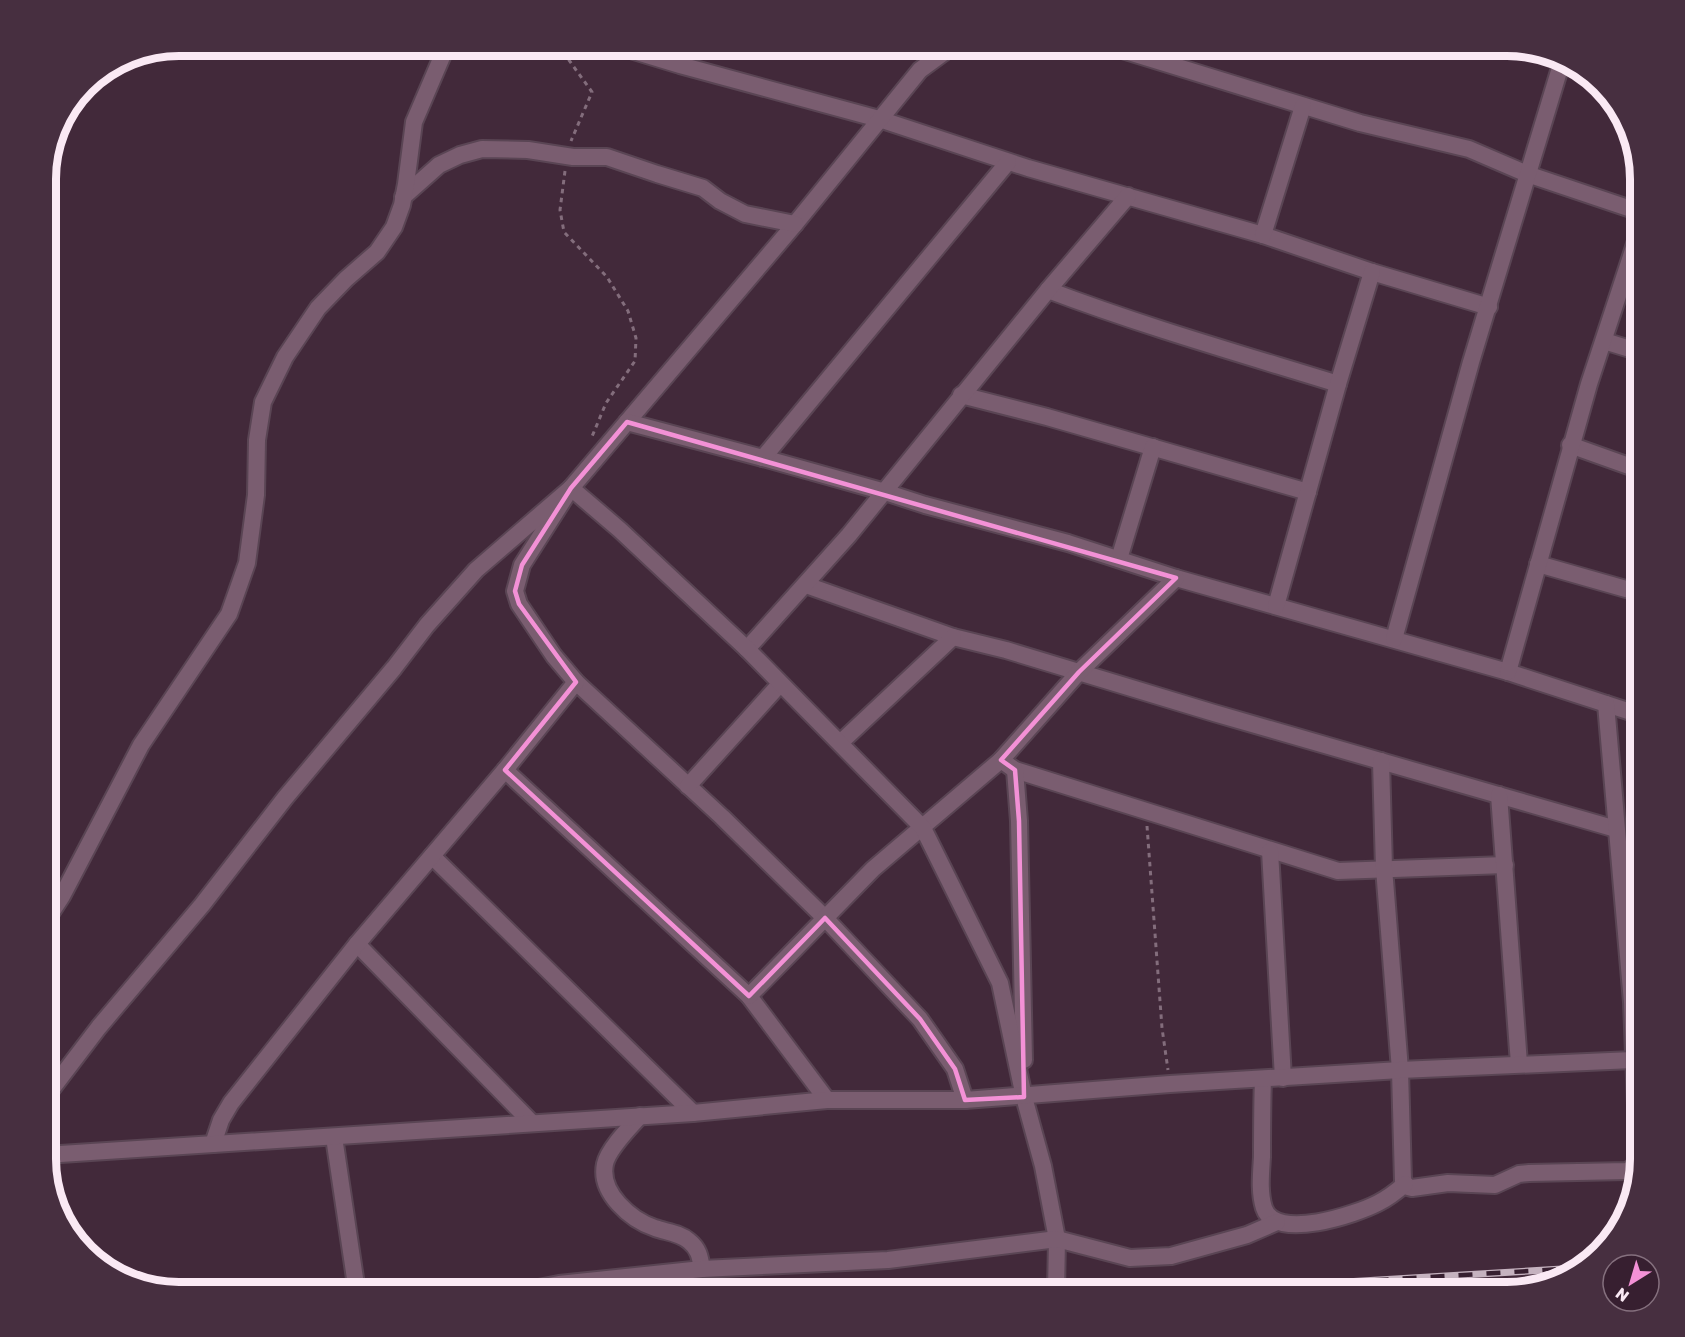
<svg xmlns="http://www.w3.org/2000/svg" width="1685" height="1337" viewBox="0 0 1685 1337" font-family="Rubik,sans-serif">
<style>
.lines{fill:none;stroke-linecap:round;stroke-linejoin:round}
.minor-casing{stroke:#5a4554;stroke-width:20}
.path{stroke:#836d7c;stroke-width:3;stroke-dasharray:4.5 4.5;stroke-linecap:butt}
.minor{stroke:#7a5d70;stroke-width:16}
.rail-casing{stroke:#c5b2bf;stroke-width:7}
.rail{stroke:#371f30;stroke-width:4.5;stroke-dasharray:14;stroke-linecap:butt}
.marked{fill:none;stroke:#f391d6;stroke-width:4.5;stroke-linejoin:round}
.rim{fill:none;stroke:#fae9f4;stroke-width:8}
</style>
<rect width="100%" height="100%" fill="#42293a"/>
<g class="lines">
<g class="minor-casing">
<g id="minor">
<path d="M614,45L680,65L879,119L1028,168L1263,235L1372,272L1489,307"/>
<path d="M954,45L920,70L795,224L571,488L522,565L515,591L519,604L554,656L576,682L722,817L825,918L920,1019L955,1069L965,1100"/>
<path d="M1106,45L1360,123L1469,149L1527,174L1640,212"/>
<path d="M403,197L439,165L460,155L482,149L528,150L573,157H607L657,174L703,188L720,201L745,214L795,224"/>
<path d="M1263,235L1303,106"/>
<path d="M1048,290C1143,326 1241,354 1338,384"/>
<path d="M1604,341L1640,352"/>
<path d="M961,395L1047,417L1308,492"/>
<path d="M627,422L763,458L885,492L925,505L1068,543L1176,578L1508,672L1640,715"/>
<path d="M1570,445L1640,470"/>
<path d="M763,458L1008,162"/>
<path d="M1119,559L1153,447"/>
<path d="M1538,564L1640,593"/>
<path d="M806,585L953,637L1006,650L1214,713L1616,829"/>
<path d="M1276,606L1338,384L1372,272"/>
<path d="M1394,639L1471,362L1563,58"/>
<path d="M747,649L849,535L1048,290L1128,196"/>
<path d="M1508,672L1589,384L1640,229"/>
<path d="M840,743L953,637"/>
<path d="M1001,760L1015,770L1338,871L1505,865"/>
<path d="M1381,761L1384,868L1400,1070L1403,1181L1408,1187L1412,1188L1448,1183L1495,1185L1519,1174L1529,1173L1627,1171L1634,1167L1638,1157L1632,1002L1606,704"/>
<path d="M505,770L749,996L827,1100"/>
<path d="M1015,770L1019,821L1024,1060"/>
<path d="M688,786L780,684"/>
<path d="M1499,795L1519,1064"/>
<path d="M1270,851L1283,1078"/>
<path d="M432,856L693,1113"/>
<path d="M45,922L62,896L141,745L229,614L247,563L256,495L257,440L263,402L285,357L318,308L346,279L377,252L394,227L402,205L406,184L414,122L447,45"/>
<path d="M357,944L532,1123"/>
<path d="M749,996L873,869L1001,760L1079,672L1176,578"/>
<path d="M1263,1079C1262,1105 1262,1131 1262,1157C1261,1174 1259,1192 1264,1208C1275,1242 1357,1214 1378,1203C1388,1198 1397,1191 1405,1184"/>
<path d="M45,1098L99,1027L202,905L285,798L394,668L427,625L476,570L571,488L620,530L747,649L923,828L1000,983L1024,1097L1043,1166L1057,1239L1056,1292"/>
<path d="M640,1116C630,1127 608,1149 605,1164C599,1193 631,1220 655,1228C666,1232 680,1233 689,1241C699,1249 700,1257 702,1269"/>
<path d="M334,1137L357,1292"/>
<path d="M213,1144L221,1120L231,1103L357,944L505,770L576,682"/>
<path d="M45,1155L693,1113L827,1100H965L1170,1084L1400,1070L1633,1060"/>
<path d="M518,1292L559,1284L702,1269L888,1260L1057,1239L1130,1258L1171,1256L1247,1235L1277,1222"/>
</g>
</g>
<g class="path">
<path d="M558,45L592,92L571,141"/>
<path d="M565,171L560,210L564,232L607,277L628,311L636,338L635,361L606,403L591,439"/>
<path d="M1147,826L1162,1028L1168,1070"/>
</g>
<use href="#minor" class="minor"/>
<g class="rail-casing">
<path id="rail" d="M1179,1292L1579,1268"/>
</g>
<use href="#rail" class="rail"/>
</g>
<path class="marked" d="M627,422L1176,578L1079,672L1001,760L1015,770L1019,821L1024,1097L965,1100L955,1069L920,1019L825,918L749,996L505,770L576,682L519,604L515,591L522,565L571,488Z"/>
<path d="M0 0H1685V1337H0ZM179 56H1507A123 123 0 0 1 1630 179V1159A123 123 0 0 1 1507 1282H179A123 123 0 0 1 56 1159V179A123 123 0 0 1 179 56Z" fill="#472f40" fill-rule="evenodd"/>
<path class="rim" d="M179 56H1507A123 123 0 0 1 1630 179V1159A123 123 0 0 1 1507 1282H179A123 123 0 0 1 56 1159V179A123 123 0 0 1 179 56Z"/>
<g transform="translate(1631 1283) rotate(217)"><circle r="28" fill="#371f30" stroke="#85707e" stroke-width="1.5"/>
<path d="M0-4.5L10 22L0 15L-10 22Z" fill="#f391d6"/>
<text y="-9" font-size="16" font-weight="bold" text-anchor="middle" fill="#fae9f4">N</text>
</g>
</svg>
